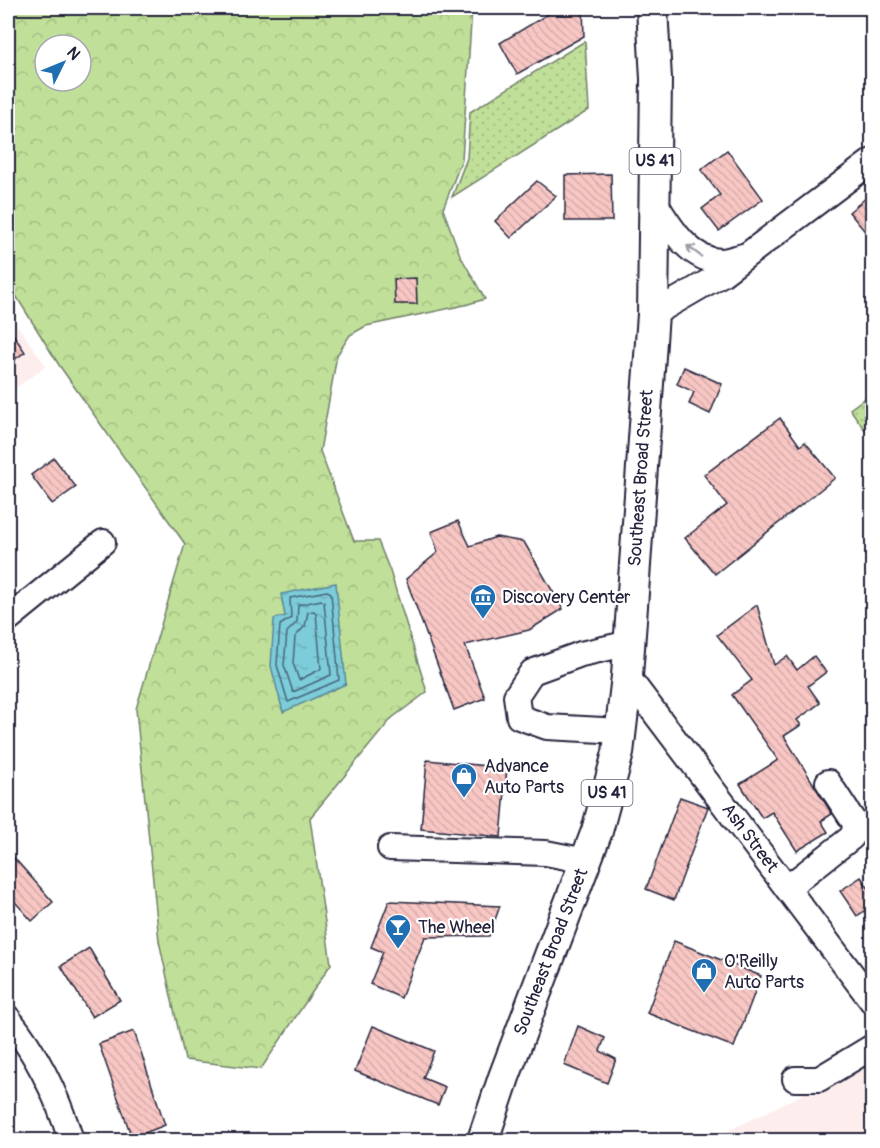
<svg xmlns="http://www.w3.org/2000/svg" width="880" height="1148" viewBox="0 0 880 1148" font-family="Pangolin,sans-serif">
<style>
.built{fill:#fdeeed}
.grass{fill:url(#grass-dots);stroke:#71806a;stroke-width:1.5}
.park{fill:url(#park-crowns);stroke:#71806a;stroke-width:1.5;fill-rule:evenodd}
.water{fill:url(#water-ripples);stroke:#59889a;stroke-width:1.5}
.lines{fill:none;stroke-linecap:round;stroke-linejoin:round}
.shore{stroke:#46667a;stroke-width:1.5}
.building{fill:url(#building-back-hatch);stroke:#22223b;stroke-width:1.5}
.minor-casing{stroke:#22223b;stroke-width:28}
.major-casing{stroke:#22223b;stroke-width:34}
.minor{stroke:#fff;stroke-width:24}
.major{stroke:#fff;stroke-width:30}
.oneway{stroke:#9c9ca7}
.labels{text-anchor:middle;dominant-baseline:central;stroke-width:4.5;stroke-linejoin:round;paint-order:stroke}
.shield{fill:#fff;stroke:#646476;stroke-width:1.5}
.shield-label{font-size:16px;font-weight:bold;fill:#22223b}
.street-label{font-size:18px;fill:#22223b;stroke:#fff}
.poi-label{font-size:18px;fill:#22223b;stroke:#fff;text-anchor:start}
</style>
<defs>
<pattern id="grass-dots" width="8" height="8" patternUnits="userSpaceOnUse" patternTransform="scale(1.5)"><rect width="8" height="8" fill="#c0df98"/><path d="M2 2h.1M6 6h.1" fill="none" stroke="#a5bf84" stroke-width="1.8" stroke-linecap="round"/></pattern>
<pattern id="park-crowns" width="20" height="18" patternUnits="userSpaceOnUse" patternTransform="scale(1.5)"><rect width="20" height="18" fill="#c0df98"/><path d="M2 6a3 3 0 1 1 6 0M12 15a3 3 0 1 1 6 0" fill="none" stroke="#a5bf84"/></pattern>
<pattern id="water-ripples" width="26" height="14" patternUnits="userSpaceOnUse" patternTransform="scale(1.5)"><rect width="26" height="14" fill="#7dccd9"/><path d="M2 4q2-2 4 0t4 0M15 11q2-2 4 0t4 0" fill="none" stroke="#6cafbb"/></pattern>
<pattern id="building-back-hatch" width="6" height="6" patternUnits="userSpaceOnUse" patternTransform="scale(1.5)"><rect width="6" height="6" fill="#f8c7c4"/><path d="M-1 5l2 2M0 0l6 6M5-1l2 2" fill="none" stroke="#d4aba9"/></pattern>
</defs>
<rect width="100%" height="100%" fill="#fff"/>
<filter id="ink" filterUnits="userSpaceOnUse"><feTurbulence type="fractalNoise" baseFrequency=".0167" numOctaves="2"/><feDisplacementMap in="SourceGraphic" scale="12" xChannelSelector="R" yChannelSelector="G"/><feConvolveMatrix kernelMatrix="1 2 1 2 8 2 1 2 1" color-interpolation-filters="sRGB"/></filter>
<g filter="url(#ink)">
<g class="built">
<path d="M8,312L46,366L8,394Z"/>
<path d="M872,1060V1140H725L724,1133Z"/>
</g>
<g class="grass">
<path d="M585,41L589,110L452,197L467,158L470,112Z"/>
<path d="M872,393V440L850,409Z"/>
</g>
<path class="park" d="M8,8H472L462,159L443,209L460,255L485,299L465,305L366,326L350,335L337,355L320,451L354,541H378L390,571L427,692L392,718L310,818L331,964L261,1069L185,1060L159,941L136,709L185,544L59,365L8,283ZM45,45H81V81H45Z"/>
<path class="water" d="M336,583L346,684L283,712L271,666L274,619L285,616L281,594Z"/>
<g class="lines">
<g class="shore">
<path d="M327,591L331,593L339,680L288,702L277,665L280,625L291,618L290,598Z"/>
<path d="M321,600L324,602L331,675L293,692L284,665L287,632L297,622L298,605Z"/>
<path d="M314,611L316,613L321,669L299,680L293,663L295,637L305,626L308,612Z"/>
</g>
</g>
<g class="building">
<path d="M558,8H583L584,36L517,74L500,43Z"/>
<path d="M727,150L763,199L719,231L702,209L720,195L701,170Z"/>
<path d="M611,174L612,221H565V175Z"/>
<path d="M537,181L556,196L511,238L495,221Z"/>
<path d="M873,192V241L849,212Z"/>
<path d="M416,278L417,304H395L394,279Z"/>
<path d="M8,327L25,352L8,364Z"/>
<path d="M684,367L722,384L710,414L689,404L694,392L677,384Z"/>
<path d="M780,418L800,446L805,442L835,478L715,574L685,538L727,505L704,475Z"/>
<path d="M54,458L76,487L52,504L31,475Z"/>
<path d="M458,521L470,546L496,537L524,542L563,609L529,630L465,645L485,698L454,710L406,579L438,552L431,532Z"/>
<path d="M757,605L774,665L787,656L797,670L814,656L826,672L808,686L820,703L797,720L801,725L784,736L832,814L821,821L828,832L797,851L772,812L762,818L740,784L778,760L732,695L752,680L717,635Z"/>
<path d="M427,760L507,768L501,837L421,829Z"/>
<path d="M680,797L708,807L674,900L646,889Z"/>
<path d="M8,851L53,902L32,921L8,894Z"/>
<path d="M861,877L873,895V905L857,916L840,891Z"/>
<path d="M389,901L500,906L489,936L425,937L401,998L370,984L383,952L371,947Z"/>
<path d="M674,941L761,976L734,1047L647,1013Z"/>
<path d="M89,948L120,1000L92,1017L61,966Z"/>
<path d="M373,1026L434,1051L423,1078L445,1087L438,1105L355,1071Z"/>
<path d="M578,1026L605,1038L600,1051L616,1059L607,1083L564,1065Z"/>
<path d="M134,1031L165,1125L132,1138L99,1044Z"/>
</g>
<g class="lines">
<g class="minor-casing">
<g id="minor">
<path d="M654,201C669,225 689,261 721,261C728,261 737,257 744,256"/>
<path d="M653,314L722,274L872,161"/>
<path d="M8,619L103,542"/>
<path d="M627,676L872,1001"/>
<path d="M621,731L547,727L519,717L516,696L532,672L581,654L630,643"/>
<path d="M390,848L546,853L586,861"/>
<path d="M787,888L852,837L856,825L828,782"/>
<path d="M8,1018C38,1055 57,1095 71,1140"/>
<path d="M795,1079H819L872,1047"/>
</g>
</g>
<g class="major-casing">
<path id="major" d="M483,1140L504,1077L597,831L618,753L627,676L653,314L656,79L652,8"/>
</g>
<use href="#minor" class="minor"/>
<use href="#major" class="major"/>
</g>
<defs><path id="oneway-shaft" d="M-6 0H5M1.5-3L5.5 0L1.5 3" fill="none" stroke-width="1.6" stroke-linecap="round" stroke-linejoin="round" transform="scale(1.5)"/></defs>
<use class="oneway" href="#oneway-shaft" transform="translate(694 251) rotate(-143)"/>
</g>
<defs>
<g id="museum-pin" transform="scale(1.35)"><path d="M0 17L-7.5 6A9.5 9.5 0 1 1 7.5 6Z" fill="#1f6fb2" stroke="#fff"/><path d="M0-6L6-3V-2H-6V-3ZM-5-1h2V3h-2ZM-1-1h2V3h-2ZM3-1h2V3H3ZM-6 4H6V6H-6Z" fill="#fff"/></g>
<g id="shop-pin" transform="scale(1.35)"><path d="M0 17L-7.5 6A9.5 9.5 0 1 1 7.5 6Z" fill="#1f6fb2" stroke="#fff"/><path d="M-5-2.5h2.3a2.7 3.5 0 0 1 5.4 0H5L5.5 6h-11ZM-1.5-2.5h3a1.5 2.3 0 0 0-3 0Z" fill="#fff"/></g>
<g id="bar-pin" transform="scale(1.35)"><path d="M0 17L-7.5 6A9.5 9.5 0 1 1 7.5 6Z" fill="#1f6fb2" stroke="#fff"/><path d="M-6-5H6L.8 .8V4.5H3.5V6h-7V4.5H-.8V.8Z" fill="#fff"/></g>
</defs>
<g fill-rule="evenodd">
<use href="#museum-pin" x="483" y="597"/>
<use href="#shop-pin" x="464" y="776"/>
<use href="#bar-pin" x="398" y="927"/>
<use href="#shop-pin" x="704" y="971"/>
</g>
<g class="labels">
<g class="shield">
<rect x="629.5" y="148" width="51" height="26" rx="4.5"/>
<rect x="581.5" y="780" width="51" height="26" rx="4.5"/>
</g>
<g class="shield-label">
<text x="655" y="161">US 41</text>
<text x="607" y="793">US 41</text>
</g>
<g class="street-label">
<text transform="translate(641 478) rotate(-86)">Southeast Broad Street</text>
<text transform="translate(750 838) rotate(53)">Ash Street</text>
<text transform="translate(551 952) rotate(-69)">Southeast Broad Street</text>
</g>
<g class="poi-label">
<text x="502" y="597">Discovery Center</text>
<text x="484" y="766">Advance<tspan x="484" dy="21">Auto Parts</tspan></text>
<text x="418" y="927">The Wheel</text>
<text x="724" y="961">O'Reilly<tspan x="724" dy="21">Auto Parts</tspan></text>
</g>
</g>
<rect width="880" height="1148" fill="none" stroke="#fff" stroke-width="30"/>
<rect x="15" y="15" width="850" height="1118" fill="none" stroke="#22223b" stroke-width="2" filter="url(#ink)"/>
<g transform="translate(63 63) rotate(47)"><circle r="28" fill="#ffffff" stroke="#a7a7b1" stroke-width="1.5"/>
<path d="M0-4.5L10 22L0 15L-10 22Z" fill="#1f6fb2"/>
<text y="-9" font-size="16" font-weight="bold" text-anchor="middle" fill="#22223b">N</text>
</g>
</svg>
